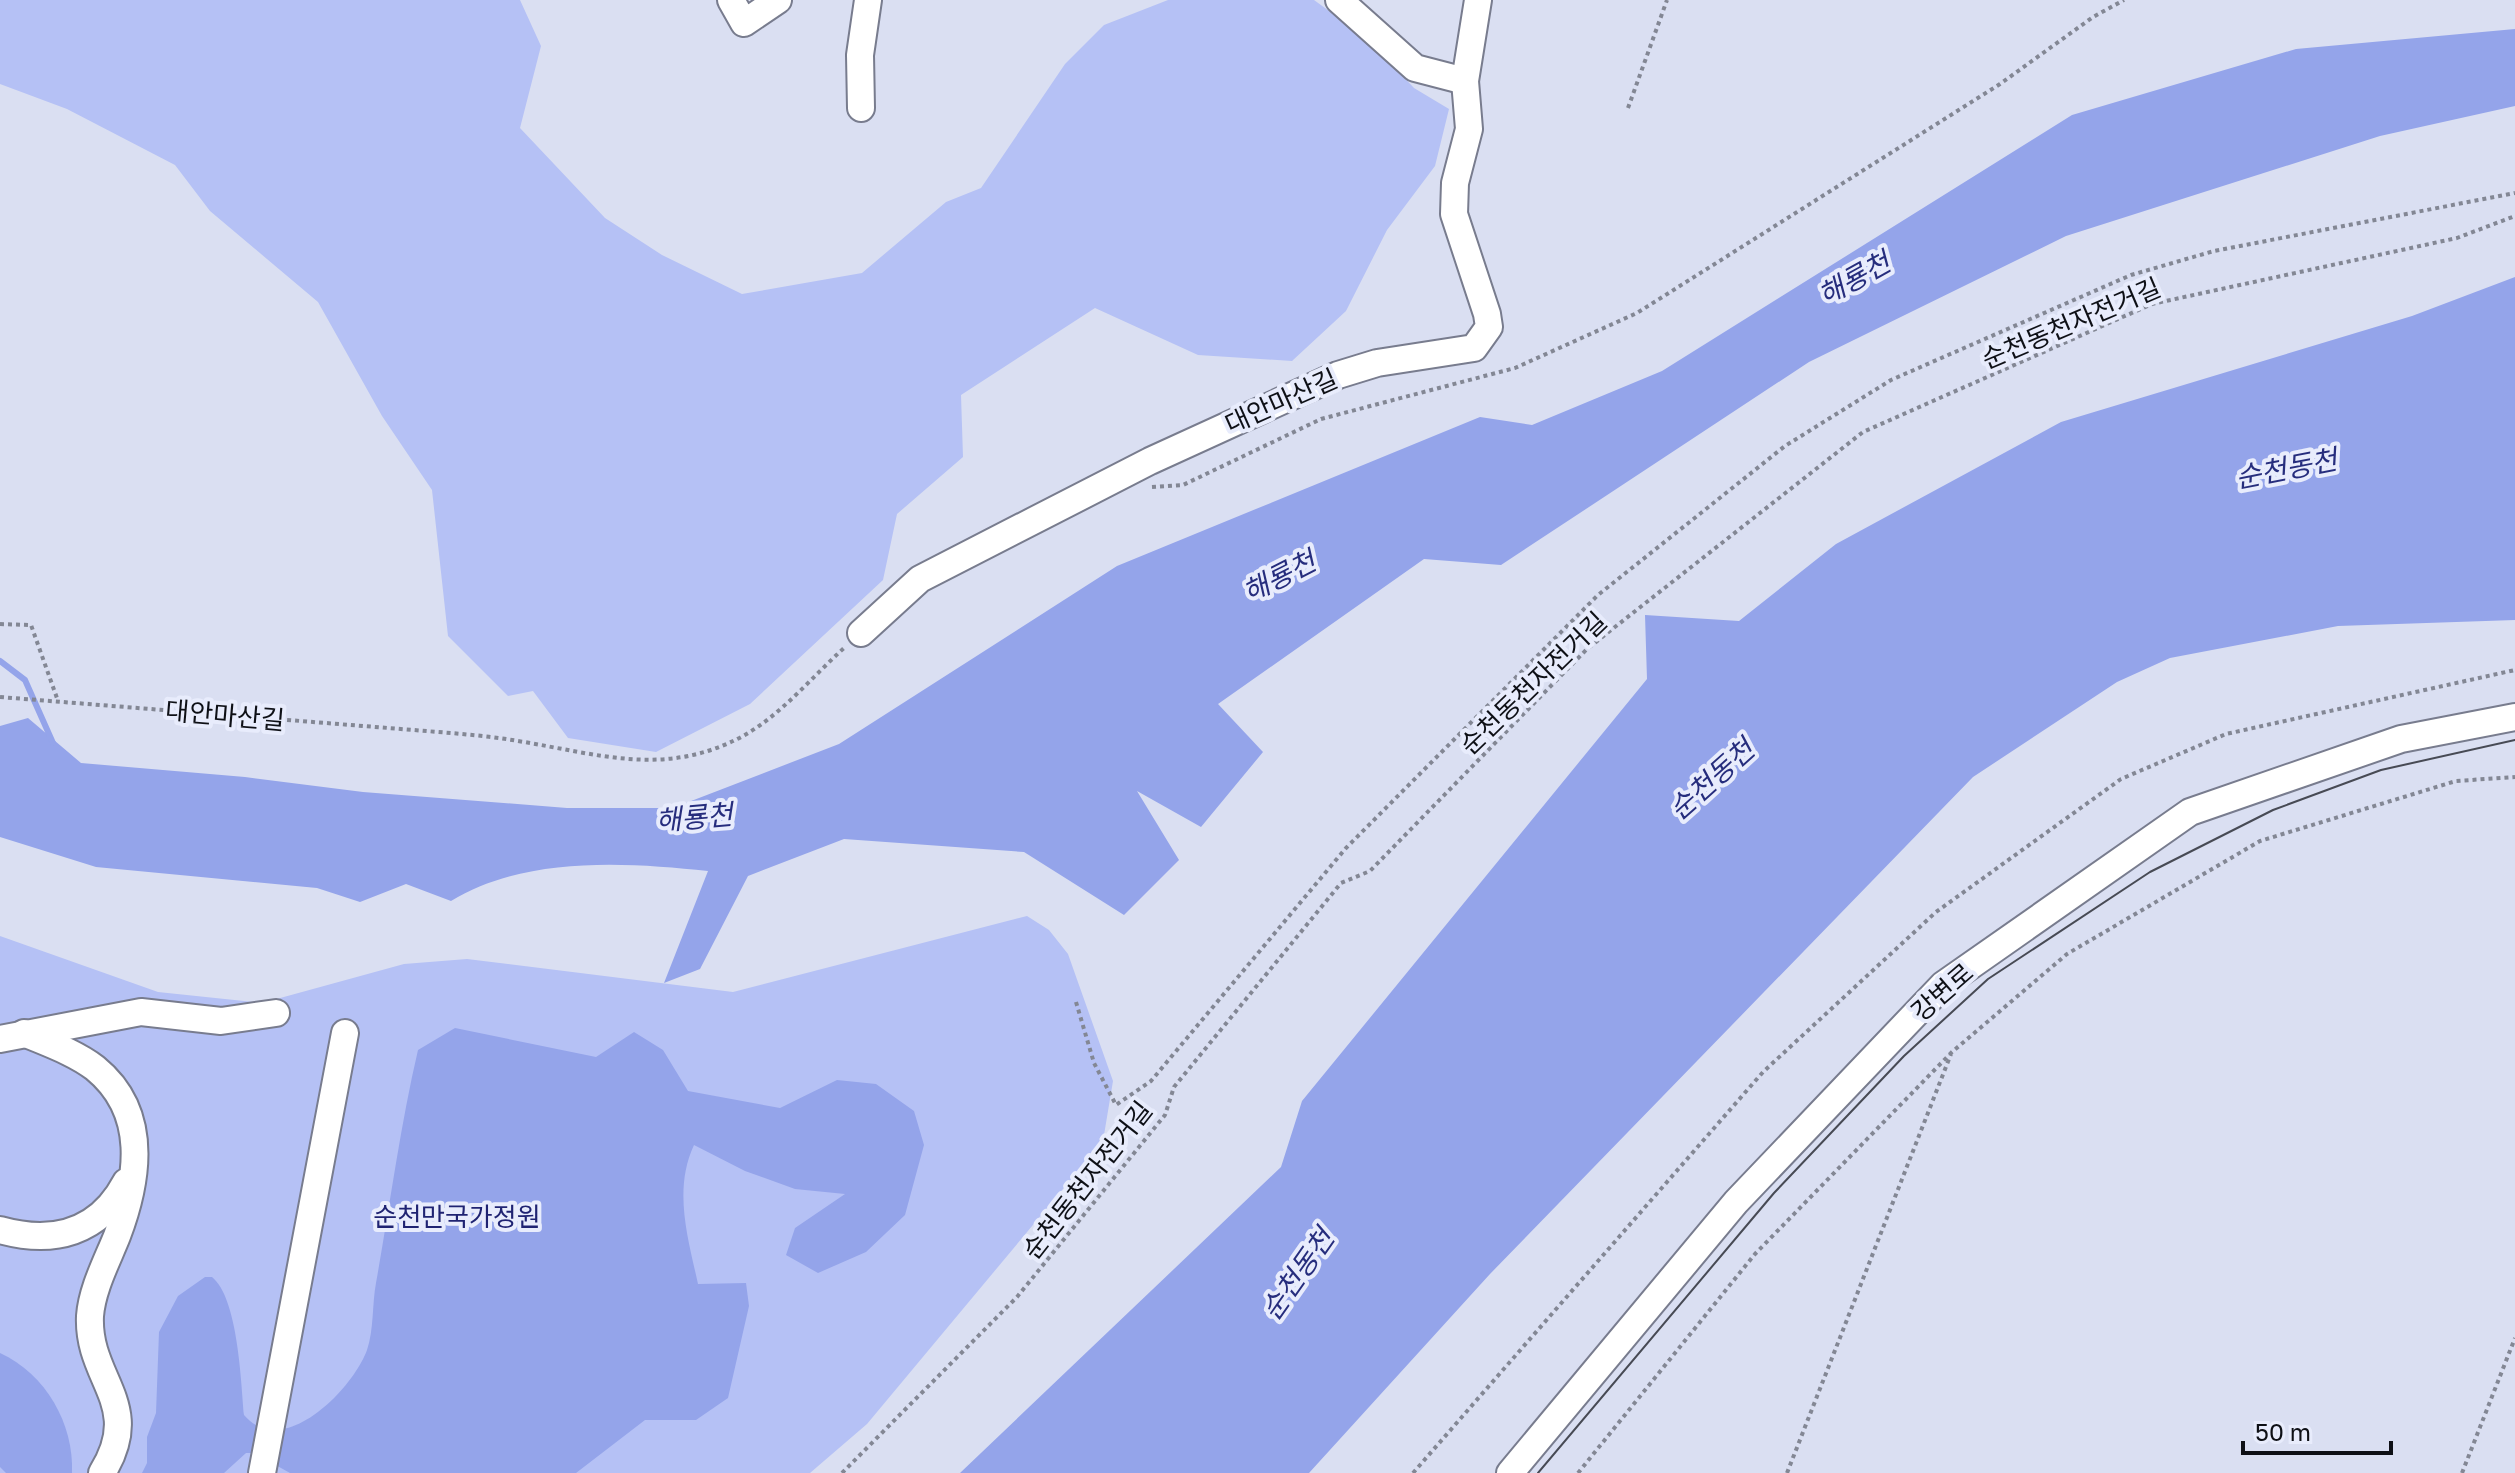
<svg xmlns="http://www.w3.org/2000/svg" width="2515" height="1473" viewBox="0 0 2515 1473" font-family="'Golos Text','Noto Sans KR',sans-serif">
<style>
.green{fill:#b5c1f5}
.water{fill:#94a4ea}
.lines{fill:none;stroke-linecap:round;stroke-linejoin:round}
.stream{stroke:#94a4ea;stroke-width:6}
.minor-casing{stroke:#787c8e;stroke-width:30}
.path{stroke:#838794;stroke-width:4;stroke-dasharray:4 4;stroke-linecap:butt}
.minor{stroke:#fff;stroke-width:26}
.tram{stroke:#474a54;stroke-width:2}
.labels{text-anchor:middle;dominant-baseline:central;stroke-width:8;stroke-linejoin:round;paint-order:stroke}
.street-label{font-size:26px;fill:#0e1016;stroke:#e8ecfc}
.park-label{font-size:26px;fill:#1f2372;stroke:#e8ecfc}
.water-label{font-size:28px;font-style:italic;fill:#262d7d;stroke:#e8ecfc}
</style>
<rect width="100%" height="100%" fill="#dadff2"/>
<g class="green">
<path d="M0,0H520L541,46L520,128L605,218L662,255L742,294L862,273L946,202L981,188L1065,64L1104,25L1168,0H1314L1369,40L1414,88L1449,109L1435,166L1387,230L1346,311L1292,361L1198,355L1095,308L961,395L963,457L897,514L883,580L750,704L656,752L568,738L533,691L508,696L448,636L432,490L382,416L318,302L210,211L175,165L67,109L0,84Z"/>
<path d="M1027,916L1049,930L1068,954L1113,1081L1103,1141L867,1424L810,1473H0V936L158,992L262,1003L404,964L467,959L733,992Z"/>
</g>
<g class="water">
<path d="M2515,29V106L2380,136L2066,236L1809,362L1501,565L1424,559L1218,704L1263,752L1201,827L1137,791L1179,860L1124,915L1024,852L844,839L748,876L700,969L664,983L708,871C624,862 525,856 451,901L406,884L360,902L317,888L96,867L0,837V726L28,718L81,763L245,777L363,792L567,808H673L839,744L1117,566L1480,417L1532,425L1662,371L2072,115L2296,49Z"/>
<path d="M2515,277V620L2338,626L2170,658L2117,682L1973,777L1490,1274L1309,1473H960L1281,1167L1302,1101L1647,679L1645,615L1739,621L1836,544L2061,422L2412,316Z"/>
<path d="M455,1028L596,1057L634,1032L663,1050L688,1091L780,1108L837,1080L876,1084L914,1111L924,1145L905,1215L866,1252L818,1273L786,1255L795,1228L845,1194L795,1189L745,1171L694,1145C673,1190 688,1238 698,1284L746,1283L749,1306L728,1398L696,1420H645L576,1473H290L254,1453H246L224,1473H142L147,1463V1437L156,1413L159,1332L178,1296L205,1277H212C238,1298 241,1381 244,1415C283,1461 353,1389 367,1350C374,1330 372,1304 376,1283C390,1205 400,1127 418,1050Z"/>
<path d="M0,1353C46,1374 74,1424 72,1473H6L0,1467Z"/>
</g>
<g class="lines">
<path class="stream" d="M0,661L25,680L53,743"/>
<g class="minor-casing">
<g id="minor">
<path d="M731,0L744,23L778,0"/>
<path d="M1339,0L1415,68L1465,81"/>
<path d="M861,108L860,55L868,0"/>
<path d="M861,633L920,579L1150,461L1338,375L1377,363L1474,348L1489,327L1487,314L1454,214L1455,183L1469,129L1465,81L1478,0"/>
<path d="M24,1033C47,1043 74,1052 95,1068C149,1112 139,1178 117,1236C107,1261 92,1289 90,1316C87,1380 145,1404 102,1473"/>
<path d="M0,1039L141,1012L221,1021L276,1013"/>
<path d="M0,1230C54,1245 99,1233 126,1182"/>
<path d="M262,1473L345,1033"/>
<path d="M1510,1473L1736,1202L1943,985L2190,812L2401,739L2515,717"/>
</g>
</g>
<g class="path">
<path d="M1628,108L1667,0"/>
<path d="M1152,487L1183,485L1321,419L1515,368L1637,313L2000,84L2093,17L2124,0"/>
<path d="M0,624L31,625L58,701"/>
<path d="M0,697L451,733C473,735 496,737 518,741C599,754 665,778 743,736C781,715 812,677 844,648"/>
<path d="M1076,1002L1094,1063L1116,1105L1151,1081L1346,848L1598,595L1785,446L1891,380L2131,275L2214,251L2515,193"/>
<path d="M842,1473L1017,1297L1165,1115L1174,1087L1341,883L1370,871L1587,649L1863,432L2152,304L2457,238L2515,216"/>
<path d="M1413,1473L1763,1072L1936,912L2121,779L2226,734L2515,670"/>
<path d="M1578,1473L1755,1254L1952,1052L2067,954L2260,841L2456,781L2515,777"/>
<path d="M1787,1473L1951,1054"/>
<path d="M2462,1473L2515,1338"/>
</g>
<use href="#minor" class="minor"/>
<path class="tram" d="M1538,1473L1774,1193L1904,1056L1988,979L2150,872L2273,810L2381,770L2515,740"/>
</g>
<g class="labels">
<g class="street-label">
<text transform="translate(2071 323) rotate(-23)">순천동천자전거길</text>
<text transform="translate(1281 401) rotate(-24)">대안마산길</text>
<text transform="translate(1533 683) rotate(-44)">순천동천자전거길</text>
<text transform="translate(225 715) rotate(5)">대안마산길</text>
<text transform="translate(1942 992) rotate(-41)">강변로</text>
<text transform="translate(1087 1180) rotate(-52)">순천동천자전거길</text>
</g>
<g class="park-label">
<text x="457" y="1216">순천만국가정원</text>
</g>
<g class="water-label">
<text transform="translate(1854 278) rotate(-29)">해룡천</text>
<text transform="translate(2286 468) rotate(-11)">순천동천</text>
<text transform="translate(1279 576) rotate(-27)">해룡천</text>
<text transform="translate(1711 779) rotate(-42)">순천동천</text>
<text transform="translate(694 817) rotate(-5)">해룡천</text>
<text transform="translate(1297 1274) rotate(-55)">순천동천</text>
</g>
</g>
<path d="M2243 1441v12h148v-12" fill="none" stroke="#0e1016" stroke-width="4"/>
<text x="2255" y="1441" font-size="24" fill="#0e1016" stroke="#e8ecfc" stroke-width="6" paint-order="stroke">50 m</text>
</svg>
